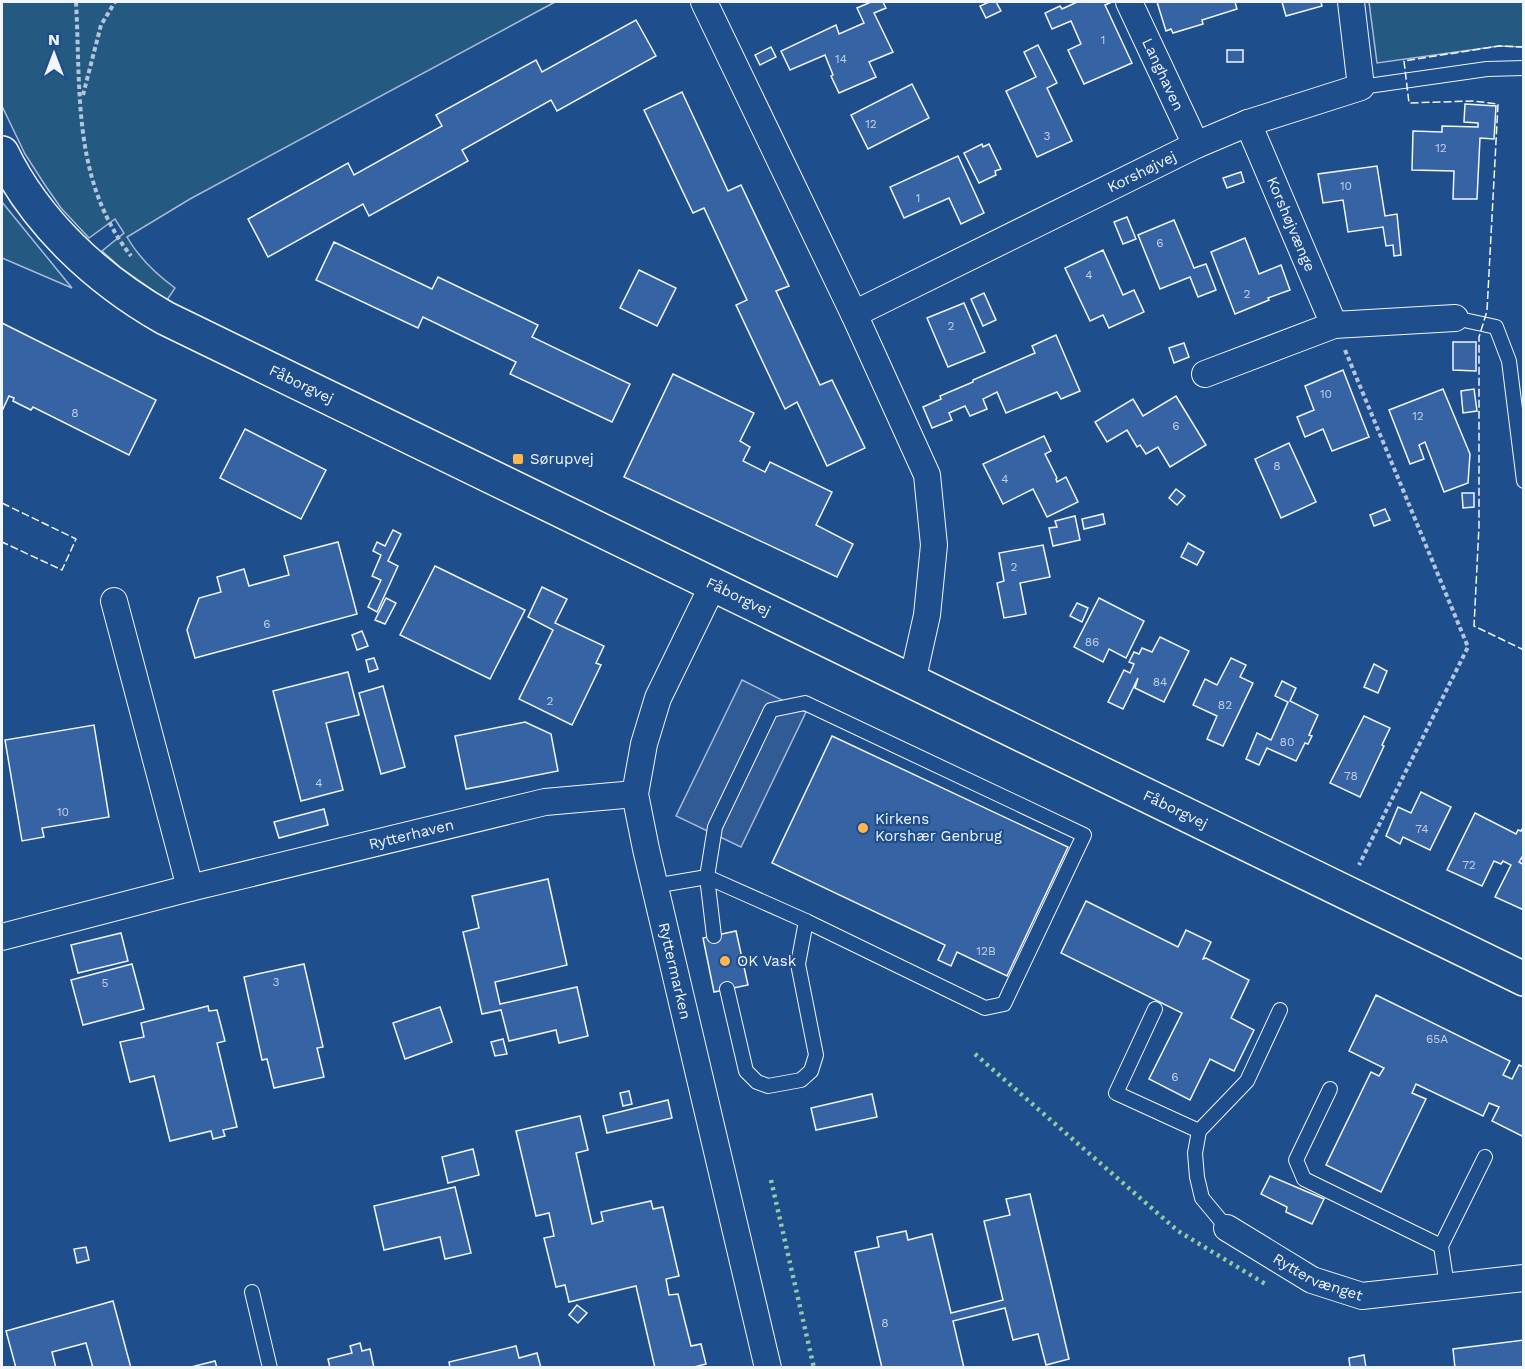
<svg xmlns="http://www.w3.org/2000/svg" width="1525" height="1369" viewBox="0 0 1525 1369" font-family="'Work Sans',sans-serif">
<style>
.green{fill:#245a82;stroke:#a8bbd7;stroke-width:1.5}
.parking{fill:#305b95;stroke:#a8bbd7;stroke-width:1.5}
.building{fill:#3563a3;stroke:#f2f6ff;stroke-width:1.5}
.lines{fill:none;stroke-linecap:round;stroke-linejoin:round}
.lane-casing{stroke:#f2f6ff;stroke-width:16}
.street-casing{stroke:#f2f6ff;stroke-width:28}
.secondary-casing{stroke:#f2f6ff;stroke-width:36}
.path{stroke:#b3c4dc;stroke-width:4;stroke-dasharray:4.5 3;stroke-linecap:butt}
.lane{stroke:#1f4e8c;stroke-width:14}
.street{stroke:#1f4e8c;stroke-width:26}
.secondary{stroke:#1f4e8c;stroke-width:33}
.hedge{stroke:#97c8a6;stroke-width:4.5;stroke-dasharray:3 4.5;stroke-linecap:butt}
.fence{stroke:#f2f6ff;stroke-width:1.5;stroke-dasharray:8 3;stroke-linecap:butt}
.poi-dot{fill:#ffb74d;stroke:#1f4e8c;stroke-width:2}
.labels{text-anchor:middle;dominant-baseline:central;stroke-width:4.5;stroke-linejoin:round;paint-order:stroke}
.number-label{font-size:12px;fill:#c3d1e8}
.street-label{font-size:15px;fill:#f2f6ff;stroke:#1f4e8c}
.poi-label{font-size:15px;fill:#f2f6ff;stroke:#1f4e8c;text-anchor:start}
</style>
<rect width="100%" height="100%" fill="#1f4e8c"/>
<g class="green">
<path d="M2,2H555L190,199L127,237C139,258 156,274 175,288L167,300L121,268L102,251L124,233L115,219L89,238L61,208L45,185L25,154L2,106Z"/>
<path d="M1369,2H1523V47L1499,46L1377,63Z"/>
<path d="M2,202L72,288L2,258Z"/>
</g>
<path class="parking" d="M742,680L806,712L741,847L676,816Z"/>
<g class="building">
<path d="M871,2H883L886,8L874,13L893,52L869,62L876,77L839,93L831,76L833,75L825,55L790,70L781,51L836,25L839,34L864,23L857,8Z"/>
<path d="M989,2H996L1001,11L986,18L980,6Z"/>
<path d="M1077,2H1112L1105,5L1132,63L1084,84L1068,50L1081,44L1071,21L1052,29L1045,13L1060,6L1062,9Z"/>
<path d="M1157,2H1235L1237,9L1202,20L1203,24L1173,33L1171,29L1166,31Z"/>
<path d="M1282,2H1321L1322,6L1286,16Z"/>
<path d="M636,20L656,56L557,111L551,100L462,150L468,161L369,216L363,204L268,257L248,219L348,163L354,175L442,126L436,115L536,60L542,72Z"/>
<path d="M1038,45L1057,83L1047,88L1072,141L1037,157L1006,91L1036,77L1024,52Z"/>
<path d="M771,47L776,57L760,65L755,55Z"/>
<rect x="1227" y="50" width="16" height="12"/>
<path d="M912,84L929,118L868,149L851,115Z"/>
<path d="M682,92L728,191L741,185L789,286L776,291L820,385L832,380L865,448L827,466L797,402L785,409L736,305L747,300L704,208L693,213L644,110Z"/>
<path d="M1465,104L1496,106L1494,139L1480,138L1477,199H1453L1454,171L1412,170L1413,131L1442,132V126L1478,127V123L1464,122Z"/>
<path d="M982,144L983,147L989,144L1001,169L995,171L996,175L979,183L964,153Z"/>
<path d="M958,156L984,213L961,224L949,198L904,218L890,187Z"/>
<path d="M1377,166L1385,216L1397,214L1401,255L1394,256L1393,245L1386,246L1383,227L1348,232L1343,200L1323,203L1318,174Z"/>
<path d="M1241,172L1244,182L1227,188L1223,178Z"/>
<path d="M1127,217L1136,239L1123,244L1114,222Z"/>
<path d="M1174,220L1194,268L1206,264L1216,290L1198,297L1190,277L1160,289L1138,235Z"/>
<path d="M1245,238L1259,274L1281,265L1290,290L1268,298L1269,300L1235,314L1211,252Z"/>
<path d="M334,242L432,289L438,277L538,325L532,337L630,384L612,422L510,374L516,362L423,317L418,328L316,280Z"/>
<path d="M1103,250L1123,295L1134,290L1144,312L1109,328L1103,315L1090,321L1065,268Z"/>
<path d="M639,270L676,288L657,326L620,308Z"/>
<path d="M984,293L996,320L983,326L971,299Z"/>
<path d="M964,303L985,352L948,367L927,318Z"/>
<path d="M2,323L156,400L129,455L33,407L31,410L13,401L14,398L9,396L2,411Z"/>
<path d="M1056,335L1080,391L1061,399L1057,392L1006,413L997,392L983,399L987,409L970,416L965,406L949,413L952,420L932,428L923,407L941,399L940,396L973,382V380L1035,353L1032,346Z"/>
<path d="M1453,342H1476V371L1453,370Z"/>
<path d="M1184,343L1189,357L1174,363L1169,348Z"/>
<path d="M1343,370L1369,437L1332,451L1323,429L1305,437L1297,417L1314,410L1305,386Z"/>
<path d="M673,374L754,413L740,441L750,447L743,461L765,472L770,462L832,492L816,525L853,544L837,577L624,477Z"/>
<path d="M1443,389L1470,454L1468,483L1444,492L1425,442L1419,445L1424,459L1410,464L1389,410Z"/>
<path d="M1474,389L1477,411L1463,413L1461,391Z"/>
<path d="M1176,396L1206,445L1170,467L1158,447L1146,454L1140,445L1137,447L1127,430L1107,442L1095,422L1133,399L1143,416Z"/>
<path d="M245,429L326,470L301,519L220,478Z"/>
<path d="M1044,436L1051,451L1045,454L1057,478L1056,479L1057,482L1066,477L1078,502L1047,517L1033,489L1003,504L983,464Z"/>
<path d="M1289,443L1316,502L1281,518L1255,459Z"/>
<path d="M1176,489L1185,496L1177,505L1169,498Z"/>
<path d="M1462,493H1474V507L1463,508Z"/>
<path d="M1385,509L1390,520L1374,526L1370,515Z"/>
<path d="M1103,514L1105,524L1084,529L1082,519Z"/>
<path d="M1075,516L1080,540L1053,546L1049,528L1057,527L1055,521Z"/>
<path d="M393,530L401,534L388,561L398,566L377,612L368,607L381,580L372,576L381,555L373,551L377,542L385,546Z"/>
<path d="M338,542L357,614L195,658L187,630L199,598L221,592L217,577L244,569L249,586L289,575L284,556Z"/>
<path d="M1188,543L1204,552L1197,565L1181,557Z"/>
<path d="M1043,545L1050,577L1020,583L1026,614L1004,618L997,583L1004,581L999,553Z"/>
<path d="M435,566L525,610L490,679L400,635Z"/>
<path d="M542,587L567,599L555,623L604,646L596,663L601,665L572,725L519,699L553,630L528,617Z"/>
<path d="M386,598L396,603L385,624L375,620Z"/>
<path d="M1099,598L1144,621L1126,658L1109,649L1103,662L1074,647Z"/>
<path d="M1077,603L1088,608L1082,622L1070,616Z"/>
<path d="M362,631L368,646L357,650L352,635Z"/>
<path d="M1160,637L1189,651L1164,702L1135,688L1138,678L1123,709L1108,702L1124,670L1130,673L1134,664L1129,662L1134,652L1139,654L1142,648L1152,652Z"/>
<path d="M374,658L378,669L369,672L366,660Z"/>
<path d="M1231,658L1246,665L1240,677L1253,683L1223,746L1207,739L1217,716L1193,705L1205,679L1217,685Z"/>
<path d="M1374,664L1387,671L1378,693L1364,687Z"/>
<path d="M348,672L359,715L326,723L343,790L301,801L273,691Z"/>
<path d="M1282,681L1296,688L1290,701L1318,715L1309,735L1312,736L1308,744L1305,743L1296,761L1267,748L1259,765L1246,759L1257,733L1271,740L1288,702L1275,696Z"/>
<path d="M383,686L405,767L381,774L359,693Z"/>
<path d="M1364,716L1390,728L1382,745L1384,746L1360,797L1330,783Z"/>
<path d="M525,722L551,734L558,771L466,789L455,736Z"/>
<path d="M94,725L109,817L42,828L44,837L22,841L5,740Z"/>
<path d="M832,736L1068,847L1007,976L957,952L951,966L938,960L945,945L772,863Z"/>
<path d="M1421,792L1451,807L1430,850L1403,837L1400,844L1386,836L1398,807L1411,813Z"/>
<path d="M324,809L328,825L279,838L274,822Z"/>
<path d="M1475,813L1516,834L1518,830L1521,831L1524,826V854L1519,862L1524,865V910L1495,897L1511,865L1503,861L1501,864L1494,861L1482,886L1447,870Z"/>
<path d="M548,879L567,965L495,982L500,1004L577,987L588,1036L559,1043L556,1030L509,1041L501,1010L482,1014L463,932L479,928L472,896Z"/>
<path d="M1086,901L1178,947L1186,930L1211,942L1203,959L1206,958L1249,980L1231,1018L1254,1030L1234,1071L1210,1059L1190,1100L1149,1079L1182,1013L1061,953Z"/>
<path d="M736,931L748,985L714,992L703,938Z"/>
<path d="M121,933L128,961L78,973L71,945Z"/>
<path d="M132,964L144,1009L83,1025L71,980Z"/>
<path d="M304,964L323,1047L317,1048L324,1077L274,1088L267,1059L262,1060L244,977Z"/>
<path d="M1376,995L1510,1061L1503,1075L1512,1079L1519,1065L1524,1067V1137L1492,1121L1499,1107L1489,1103L1483,1116L1416,1084L1412,1093L1426,1099L1381,1192L1326,1165L1371,1072L1379,1076L1384,1068L1349,1051Z"/>
<path d="M208,1006L209,1011L217,1010L225,1041L217,1043L237,1127L223,1130L225,1136L213,1139L211,1131L170,1141L154,1076L130,1082L120,1042L144,1037L141,1023Z"/>
<path d="M440,1007L452,1042L405,1059L393,1023Z"/>
<path d="M503,1039L507,1054L495,1056L491,1042Z"/>
<path d="M629,1091L632,1104L623,1106L620,1093Z"/>
<path d="M872,1094L877,1117L816,1130L811,1108Z"/>
<path d="M668,1100L672,1118L607,1133L603,1116Z"/>
<path d="M580,1116L588,1150L576,1153L592,1224L603,1221L601,1212L651,1201L653,1209L663,1207L679,1276L666,1279L669,1295L678,1294L691,1346L701,1344L706,1364L690,1368H655L636,1286L569,1302L565,1285L556,1287L544,1238L554,1236L549,1213L536,1216L516,1131Z"/>
<path d="M473,1149L479,1175L448,1183L442,1157Z"/>
<path d="M1270,1176L1324,1199L1312,1224L1286,1212L1287,1207L1261,1194Z"/>
<path d="M455,1187L471,1253L445,1259L440,1237L384,1250L374,1206Z"/>
<path d="M1030,1194L1069,1359L1046,1365L1038,1334L1013,1340L1005,1308L953,1321L964,1368H882L855,1252L879,1247L877,1237L906,1231L908,1240L932,1234L951,1313L1003,1300L984,1221L1010,1215L1006,1199Z"/>
<path d="M86,1247L89,1260L77,1263L74,1249Z"/>
<path d="M113,1301L131,1368H93L86,1343L52,1352L56,1368H16L6,1331Z"/>
<path d="M577,1305L587,1313L578,1323L569,1315Z"/>
<path d="M1524,1340V1368H1455L1453,1349Z"/>
<path d="M360,1343L362,1351L370,1349L374,1368H330L328,1359L352,1353L350,1346Z"/>
<path d="M516,1346L519,1358L537,1353L541,1368H450L449,1362Z"/>
<path d="M1364,1355L1366,1368H1350L1349,1358Z"/>
<path d="M215,1361L217,1368H191V1367Z"/>
</g>
<g class="lines">
<g class="lane-casing">
<g id="lane">
<path d="M1361,87L1487,69L1524,68"/>
<path d="M1455,318L1496,327L1509,361L1524,481"/>
<path d="M707,877L714,936"/>
<path d="M654,886L707,877L715,827L771,710L805,703L1084,835L1004,1004L985,1008L806,921L707,877"/>
<path d="M727,989L746,1071L757,1082L768,1086L801,1080L811,1071L816,1055L798,964L806,921"/>
<path d="M1155,1009L1116,1093L1199,1131"/>
<path d="M1330,1089L1296,1160L1304,1179L1441,1246"/>
<path d="M1227,1228L1202,1198L1197,1177L1195,1153L1199,1131L1247,1081L1280,1010"/>
<path d="M1447,1286L1441,1246L1485,1157"/>
<path d="M252,1292L270,1368"/>
</g>
</g>
<g class="street-casing">
<g id="street">
<path d="M704,2L854,314L927,475L934,545L927,615L912,682"/>
<path id="s1" d="M1129,2L1196,145"/>
<path id="s2" d="M1248,123L1334,325"/>
<path id="s3" d="M854,314L1196,145L1248,123L1361,87L1351,2"/>
<path d="M1205,374L1334,325L1455,318"/>
<path id="s4" d="M713,585L658,698L644,744L635,794L646,849L768,1368"/>
<path d="M114,601L190,888"/>
<path id="s5" d="M2,937L190,888L545,802L635,794"/>
<path id="s6" d="M1227,1228L1312,1280L1362,1296L1524,1278"/>
</g>
</g>
<g class="secondary-casing">
<g id="secondary">
<path id="s7" d="M2,153C36,223 98,280 165,318L1524,979"/>
</g>
</g>
<g class="path">
<path d="M76,2C81,93 72,180 131,256"/>
<path d="M83,95L101,25L115,2"/>
<path d="M1345,350L1468,647L1359,865"/>
</g>
<use href="#lane" class="lane"/>
<use href="#street" class="street"/>
<use href="#secondary" class="secondary"/>
<g class="hedge">
<path d="M975,1054L1178,1231L1267,1285"/>
<path d="M771,1180L814,1368"/>
</g>
<g class="fence">
<path d="M1524,47L1499,46L1404,61L1409,103L1473,101L1498,104L1487,311L1479,337V526L1474,626L1524,650"/>
<path d="M2,503L76,539L62,570L2,542"/>
</g>
</g>
<g class="poi-dot">
<rect x="512" y="453" width="12" height="12" rx="3"/>
<circle cx="863" cy="828" r="6"/>
<circle cx="725" cy="961" r="6"/>
</g>
<g class="labels">
<g class="number-label">
<text x="1103" y="40">1</text>
<text x="841" y="59">14</text>
<text x="871" y="124">12</text>
<text x="1047" y="136">3</text>
<text x="1441" y="148">12</text>
<text x="1346" y="186">10</text>
<text x="918" y="198">1</text>
<text x="1160" y="243">6</text>
<text x="1089" y="275">4</text>
<text x="1247" y="294">2</text>
<text x="951" y="326">2</text>
<text x="1326" y="394">10</text>
<text x="75" y="413">8</text>
<text x="1418" y="416">12</text>
<text x="1176" y="426">6</text>
<text x="1277" y="466">8</text>
<text x="1005" y="479">4</text>
<text x="1014" y="567">2</text>
<text x="267" y="624">6</text>
<text x="1092" y="642">86</text>
<text x="1160" y="682">84</text>
<text x="550" y="701">2</text>
<text x="1225" y="705">82</text>
<text x="1287" y="742">80</text>
<text x="1351" y="776">78</text>
<text x="319" y="783">4</text>
<text x="63" y="812">10</text>
<text x="1422" y="829">74</text>
<text x="1469" y="865">72</text>
<text x="986" y="951">12B</text>
<text x="276" y="982">3</text>
<text x="105" y="983">5</text>
<text x="1437" y="1039">65A</text>
<text x="1175" y="1077">6</text>
<text x="885" y="1323">8</text>
</g>
<g class="street-label">
<text stroke="none"><textPath href="#s1" startOffset="80">Langhaven</textPath></text>
<text stroke="none"><textPath href="#s3" startOffset="321">Korshøjvej</textPath></text>
<text stroke="none"><textPath href="#s2" startOffset="110">Korshøjvænge</textPath></text>
<text stroke="none"><textPath href="#s7" startOffset="387">Fåborgvej</textPath></text>
<text stroke="none"><textPath href="#s7" startOffset="873">Fåborgvej</textPath></text>
<text stroke="none"><textPath href="#s7" startOffset="1359">Fåborgvej</textPath></text>
<text stroke="none"><textPath href="#s5" startOffset="422">Rytterhaven</textPath></text>
<text stroke="none"><textPath href="#s4" startOffset="406">Ryttermarken</textPath></text>
<text stroke="none"><textPath href="#s6" startOffset="104">Ryttervænget</textPath></text>
</g>
<g class="poi-label">
<text x="530" y="459">Sørupvej</text>
<text x="875" y="819">Kirkens<tspan x="875" dy="17">Korshær Genbrug</tspan></text>
<text x="737" y="961">OK Vask</text>
</g>
</g>
<rect width="1525" height="1369" fill="none" stroke="#f2f6ff" stroke-width="6"/>
<g transform="translate(54 54)" stroke="#1f4e8c" stroke-width="4.5" paint-order="stroke">
<path d="M0-4.5L10 22L0 15L-10 22Z" fill="#f2f6ff"/>
<text y="-9" font-size="16" font-weight="bold" text-anchor="middle" fill="#f2f6ff">N</text>
</g>
</svg>
